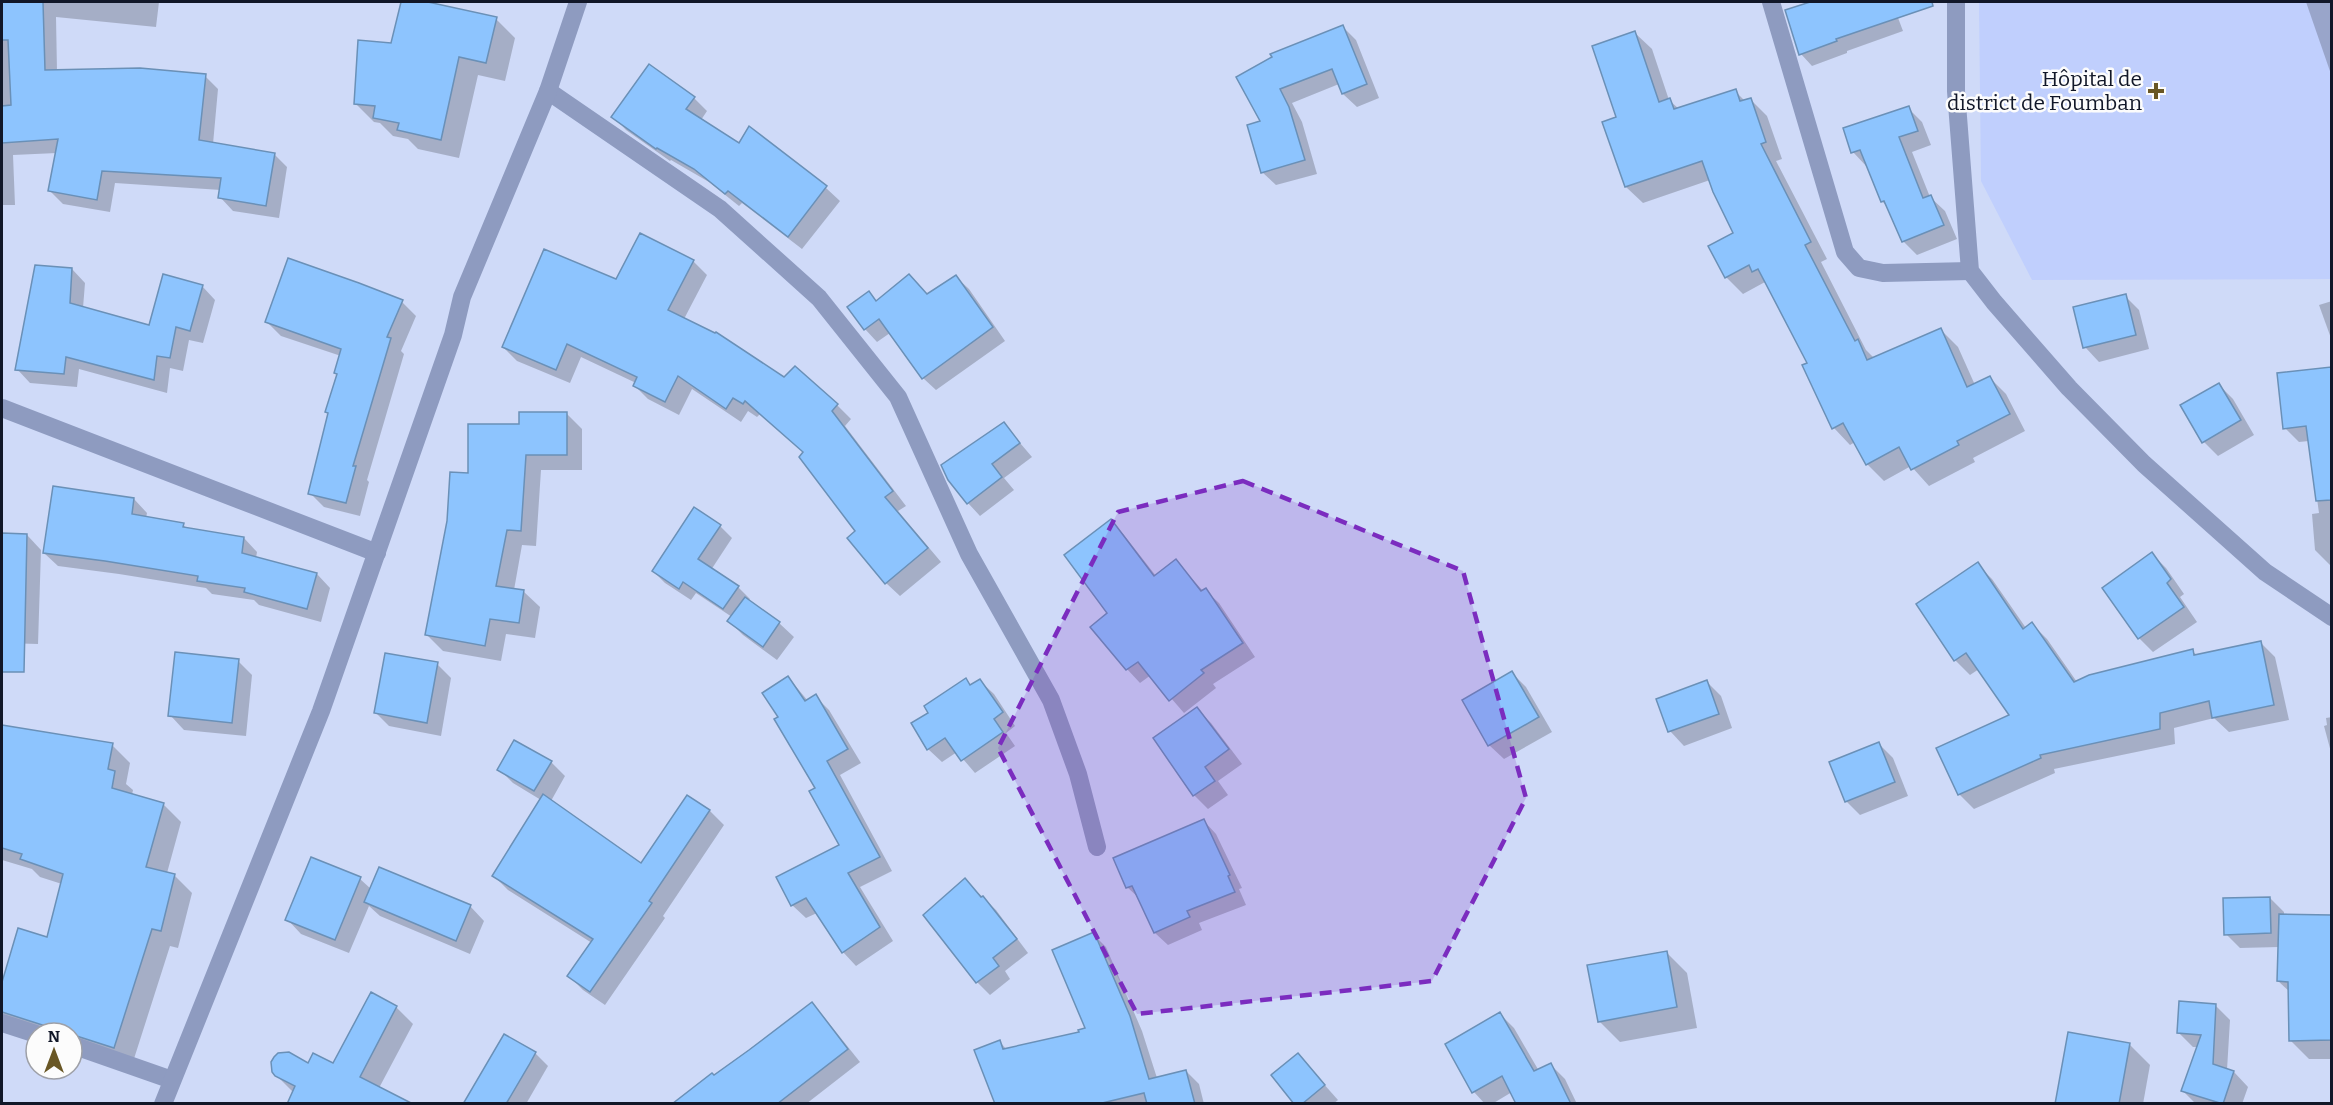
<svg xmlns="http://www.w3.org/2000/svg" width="2333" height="1105" viewBox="0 0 2333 1105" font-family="Bitter,serif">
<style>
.built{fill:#c0cffd}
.shadow{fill:#0003}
.building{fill:#8dc4fe;stroke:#6a90b7;stroke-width:1.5}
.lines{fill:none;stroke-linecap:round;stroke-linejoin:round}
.minor{stroke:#8e9bc0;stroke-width:18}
.tertiary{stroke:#8e9bc0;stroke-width:18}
.marked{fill:#7b2cbf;fill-opacity:0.2;stroke:#7b2cbf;stroke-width:4.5;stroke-dasharray:12 8;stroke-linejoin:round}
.poi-dot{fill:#695725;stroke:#fcfcfc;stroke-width:2}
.labels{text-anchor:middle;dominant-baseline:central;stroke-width:5;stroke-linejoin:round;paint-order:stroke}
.poi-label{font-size:21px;fill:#111728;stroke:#fcfcfc;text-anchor:end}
</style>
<rect width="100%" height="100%" fill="#cfdaf8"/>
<path class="built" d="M1979,2H2331V279L2032,280L1981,181Z"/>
<g class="shadow">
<path d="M2,2H159L156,27L56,17L57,71L205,76L218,89L213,144L274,154L287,167L279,218L233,211L220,197L221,190L115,183L110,212L63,204L50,191L57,153L13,155L15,205H2Z"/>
<path d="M402,2H421L496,19L515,38L505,81L478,75L459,158L418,149L408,139L393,136L380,123L374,122L355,103L392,44Z"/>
<path d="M1817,2H1892L1903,31L1847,51V53L1812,66L1801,54L1787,12Z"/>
<path d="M2306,2H2332V77Z"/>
<path d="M1343,27L1356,40L1379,98L1357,107L1343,94L1339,84L1292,103L1302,122L1317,174L1276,185L1262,172V122L1238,77Z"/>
<path d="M1635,33L1652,49L1669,100L1679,109L1735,91L1745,101L1750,99L1767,116L1782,159L1776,161L1827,259L1821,262L1866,350L1874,358L1941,330L1958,347L1975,385L1989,377L2006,394L2025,431L1973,458L1975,462L1929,486L1911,466L1884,481L1867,464L1855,442L1850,445L1834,428L1809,364L1765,282L1743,294L1726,277L1735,234L1710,180L1643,203L1626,187L1604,123L1618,118Z"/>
<path d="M694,98L707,111L701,120L739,145L750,129L826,188L840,201L802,249L742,203L739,206L709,182L671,160L670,161L626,130L613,116Z"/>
<path d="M1908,108L1922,122L1931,145L1912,152L1930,197L1945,211L1957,239L1917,255L1903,241L1889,209L1882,201L1867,167L1853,152L1845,129Z"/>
<path d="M693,261L707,275L684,319L785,379L795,368L837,405L851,419L845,426L906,506L898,511L941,562L900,596L886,583L857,531L805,453L760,414L757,417L748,411L741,422L692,389L679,415L648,399L634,385L636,383L581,357L570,383L517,361L503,347L616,281Z"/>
<path d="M72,269L85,283L83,308L150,327L202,286L215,300L203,343L189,340L183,371L170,368L167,393L79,369L77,387L30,383L17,369Z"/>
<path d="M909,276L928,295L956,277L969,289L1005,341L936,390L923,378L890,333L877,342L865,329L869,293L877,302Z"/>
<path d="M2125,296L2139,310L2149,349L2099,362L2085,347Z"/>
<path d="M2332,301V341L2319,305Z"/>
<path d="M402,302L416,316L401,351L404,354L367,480L369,482L360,516L324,507L310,493L341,356L281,336L267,322Z"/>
<path d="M2332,368V564L2330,565L2315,550L2312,514L2319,513L2309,441L2299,442L2285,428L2279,375Z"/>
<path d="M2219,385L2233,399L2254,435L2218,456L2204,442Z"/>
<path d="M566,413L582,429V470H541L536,546L522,545L514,590L523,591L540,607L535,638L506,634L501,661L443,651L427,635L469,474L521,426Z"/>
<path d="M1004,424L1032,457L1004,478L1014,490L980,516L968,503Z"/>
<path d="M134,499L147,513L146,518L183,525L188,529L244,538L257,552L256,558L317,574L330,588L321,622L259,605L254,600L212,594L206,588L119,574L58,566L44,553Z"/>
<path d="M1111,521L1124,535L1156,576L1176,561L1203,591L1205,590L1219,603L1255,657L1213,684L1216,688L1184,713L1151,675L1140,683L1127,669L1110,613Z"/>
<path d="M720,526L732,538L711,570L738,587L750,599L748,601L779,623L794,637L777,660L743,635L729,621L732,617L696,593L691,600L665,583L653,571Z"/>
<path d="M2,534L27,535L41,550L38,644L2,643Z"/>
<path d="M2152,554L2166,568L2184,594L2180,597L2197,622L2153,652L2139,638Z"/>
<path d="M1977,564L1992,579L2026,628L2032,624L2047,639L2077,682L2192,651L2198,656L2260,642L2275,657L2289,720L2229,732L2214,718L2174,728L2175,744L2054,769L2055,773L1974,809L1959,794L2011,715L1979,669L1970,675L1955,660Z"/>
<path d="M238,661L252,675L246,736L184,730L170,715Z"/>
<path d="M437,664L451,678L441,736L389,726L375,712Z"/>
<path d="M1512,673L1526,687L1552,732L1504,759L1489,745Z"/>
<path d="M788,677L808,701L815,696L829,710L861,763L840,775L892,871L860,887L893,941L856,966L843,952L817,913L806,918L792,905L841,846L817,789L780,717Z"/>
<path d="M966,680L972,686L980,681L994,694L1015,726L1006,733L1015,746L975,773L957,752L942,762L928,749L930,713Z"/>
<path d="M1707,682L1721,696L1732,728L1684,746L1670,731Z"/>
<path d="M1197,709L1211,723L1242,764L1218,781L1228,795L1208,809L1194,795Z"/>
<path d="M2332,717V756L2324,726L2327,725L2326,718Z"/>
<path d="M2,726L112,745L130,763L126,784L133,790L132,795L163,804L181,822L167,873L174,875L192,893L178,948L170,946L132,1065L72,1046V1033H36L2,1017V987L19,930L48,938L62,884L40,877L32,869L2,860Z"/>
<path d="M1879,744L1893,758L1908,796L1860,815L1846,801Z"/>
<path d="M551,762L565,776L551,801L642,865L688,797L710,811L724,825L663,916L665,918L605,1005L583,990L569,976L592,943L508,890L493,875L541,800L513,783L499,769Z"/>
<path d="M1204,821L1216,834L1242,888L1239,889L1246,905L1199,923L1202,930L1168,945L1155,933L1140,899L1127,887Z"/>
<path d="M360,879L371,889L470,906L484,921L470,954L380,916L369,906L349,953L301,934L287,919Z"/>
<path d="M965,880L996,910L1028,953L1005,971L1010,979L990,995L977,982L925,915Z"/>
<path d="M2270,898L2284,912V915L2332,917V1059H2309L2290,1040V992L2278,981L2279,947L2240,948L2226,934Z"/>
<path d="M1093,934L1106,947L1142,1031L1157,1078L1186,1071L1199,1084L1204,1104H994L997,1103L1000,1042L1007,1050L1081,1033L1087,1029Z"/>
<path d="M1666,952L1687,973L1697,1028L1620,1042L1599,1021Z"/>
<path d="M371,994L396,1007L413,1024L379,1088L294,1093L276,1075L308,1065H334Z"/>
<path d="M811,1004L824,1017L860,1062L806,1104H675Z"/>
<path d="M2215,1005L2230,1020L2227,1070L2234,1072L2248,1087L2242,1104H2196L2183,1091L2198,1047H2193L2179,1033Z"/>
<path d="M1500,1014L1514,1028L1539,1071L1551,1065L1565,1079L1577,1104H1518L1512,1092L1492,1104H1485L1474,1092Z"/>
<path d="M2129,1044L2150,1065L2143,1104H2056Z"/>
<path d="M535,1053L548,1066L526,1104H465Z"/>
<path d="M1298,1055L1338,1100L1333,1104H1296Z"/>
</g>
<g class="building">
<path d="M2,2H43L45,70L140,68L206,74L199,140L275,153L266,206L218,198L221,178L102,171L97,200L48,191L58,139L2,143V106L11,105L8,40H2Z"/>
<path d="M401,2H428L497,17L486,63L459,57L441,140L397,130L399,123L373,118L375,106L354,104L358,40L391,43Z"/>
<path d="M1810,2H1932L1933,6L1836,39L1837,41L1799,55L1785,10Z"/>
<path d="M1343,25L1367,84L1342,94L1332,69L1280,89L1289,107L1305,160L1261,173L1247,125L1260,121L1236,77L1272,57L1270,54Z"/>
<path d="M1635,31L1659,102L1670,98L1674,109L1736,89L1740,101L1751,98L1766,142L1761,144L1811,242L1805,245L1855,341L1858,339L1867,360L1941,328L1967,387L1990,376L2010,414L1957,441L1959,445L1911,470L1899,447L1866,465L1843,423L1832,429L1802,365L1807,363L1758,269L1752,272L1749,265L1725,278L1708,246L1733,233L1713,192L1702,161L1625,187L1602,122L1616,117L1592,46Z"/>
<path d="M649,64L695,97L686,109L739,143L749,126L827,186L788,237L728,191L725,194L694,169L657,148L656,149L611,117Z"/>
<path d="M1909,106L1918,131L1899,137L1923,198L1931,195L1944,225L1902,242L1884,201L1881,202L1860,150L1851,153L1843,128Z"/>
<path d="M640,233L694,260L668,310L715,333L716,332L784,377L795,366L838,404L832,411L893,491L885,497L928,548L885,584L847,538L855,531L799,457L803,452L745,401L743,404L733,398L726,409L678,376L665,402L633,386L637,377L567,344L556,370L502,347L544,249L616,279Z"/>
<path d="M288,258L359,283L403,300L387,337L391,338L353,466H356L346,503L308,494L328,413L325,412L337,374L334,373L341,349L265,322Z"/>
<path d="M35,265L72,268L70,303L149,325L163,274L203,285L190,331L176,327L170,358L157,356L154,380L66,357L64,374L15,370Z"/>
<path d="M909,274L927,294L956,275L993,327L922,379L879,319L864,330L847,307L869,291L876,301Z"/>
<path d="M2126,294L2136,335L2083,348L2073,307Z"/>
<path d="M2331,367V500L2316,501L2306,426L2283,429L2277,373Z"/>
<path d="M2219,383L2241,420L2202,443L2180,405Z"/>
<path d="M519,412H567V455H526L521,531L507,530L496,586L524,590L519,623L490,619L485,646L425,635L447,521L450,472L468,473V424H519Z"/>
<path d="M1004,422L1020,443L992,464L1002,477L967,504L948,480L941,465Z"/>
<path d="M53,486L134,498L132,514L184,523L183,527L244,537L242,553L317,573L307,609L244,592L245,588L197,581L198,576L105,561L43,553Z"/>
<path d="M694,507L721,525L698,559L739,586L723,609L683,582L679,589L652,571Z"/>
<path d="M1111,519L1154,576L1176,559L1201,591L1206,588L1243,643L1201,670L1204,673L1169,701L1138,662L1126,670L1090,627L1107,613L1064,555Z"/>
<path d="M2,533L27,534L24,672H2Z"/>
<path d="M2152,552L2171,579L2167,583L2184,607L2138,639L2102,588Z"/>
<path d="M1978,562L2023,629L2032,622L2074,682L2089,675L2193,649L2194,655L2261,641L2274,705L2212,718L2209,701L2160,713V729L2040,755L2041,758L1958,795L1936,748L2009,715L1966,653L1954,661L1916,604Z"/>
<path d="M745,597L780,622L763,647L727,621Z"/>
<path d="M175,652L239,659L232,723L168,716Z"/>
<path d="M385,653L438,662L427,723L374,713Z"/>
<path d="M1512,671L1539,717L1488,746L1462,700Z"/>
<path d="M788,676L805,701L816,694L848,749L827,761L880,857L848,873L880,927L842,953L806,898L791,906L776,877L839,845L809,791L815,788L774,719L778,717L762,693Z"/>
<path d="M966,678L970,685L980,679L1003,712L994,719L1003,732L961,761L945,738L927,750L911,723L928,713L924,706Z"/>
<path d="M1707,680L1719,714L1668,732L1656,699Z"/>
<path d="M1197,707L1229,749L1205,767L1215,781L1193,796L1153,738Z"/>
<path d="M2,725L113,743L108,769L115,771L112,788L164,803L146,867L175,874L161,931L152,929L114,1048L2,1012V982L18,928L47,937L63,874L20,859L22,854L2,848Z"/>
<path d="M514,740L552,761L534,791L497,770Z"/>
<path d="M1879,742L1895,782L1845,802L1829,762Z"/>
<path d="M543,794L641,863L687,795L710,810L649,901L652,903L590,992L567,976L593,939L492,876Z"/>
<path d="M1204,819L1230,875L1228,876L1235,892L1187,911L1190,917L1154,933L1132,886L1126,888L1113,858Z"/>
<path d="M311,857L361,877L335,940L285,920Z"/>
<path d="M379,867L471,905L456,941L364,902Z"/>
<path d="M965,878L981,897L983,896L1017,939L993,958L999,966L976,983L923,915Z"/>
<path d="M2270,897L2271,933L2224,935L2223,898Z"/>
<path d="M2279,914L2331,915V1040L2289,1041L2288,982L2277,981Z"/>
<path d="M1094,932L1130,1016L1149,1079L1186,1070L1195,1104H1147L1144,1093L1098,1104H995L974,1050L1000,1040L1003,1049L1079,1032L1078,1030L1085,1028L1052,950Z"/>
<path d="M1667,951L1677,1007L1598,1022L1587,965Z"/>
<path d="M371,992L397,1006L360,1077L413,1104H287L295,1086L275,1076L272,1072L271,1062L274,1057L278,1053L289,1052L308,1063L313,1053L333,1063Z"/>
<path d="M2179,1001L2216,1004L2213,1064L2234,1071L2223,1104L2181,1091L2201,1035L2177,1033Z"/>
<path d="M812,1002L848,1049L777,1104H672L712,1073L714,1075L749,1050Z"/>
<path d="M1500,1012L1534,1071L1551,1063L1571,1104H1516L1502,1076L1472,1093L1445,1044Z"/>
<path d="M2068,1032L2130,1043L2119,1104H2055Z"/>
<path d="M504,1034L536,1052L529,1065L506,1104H463Z"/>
<path d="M1298,1053L1325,1085L1302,1104H1294L1271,1075Z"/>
</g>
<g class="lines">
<g class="minor">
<path d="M1771,2L1845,252L1859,268L1883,273L1970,271"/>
<path d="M548,91L720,209L819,298L898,397L969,554L1051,700L1078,774L1097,847"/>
<path d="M2,408L377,553"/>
<path d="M2,1023L36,1034"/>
<path d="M72,1045L172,1080"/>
<path d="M163,1104L321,711L453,335L462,297L548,91L578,2"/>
</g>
<path class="tertiary" d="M1956,2V91L1970,271L1994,302L2069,388L2144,464L2265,572L2332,617"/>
</g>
<path class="marked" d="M1243,481L1463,571L1526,798L1432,981L1137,1014L998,748L1118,512Z"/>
<path class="poi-dot" d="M2153 82h6v6h6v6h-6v6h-6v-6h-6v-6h6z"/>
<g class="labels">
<g class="poi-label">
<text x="2142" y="79">Hôpital de<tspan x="2142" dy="24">district de Foumban</tspan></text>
</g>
</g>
<rect width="2333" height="1105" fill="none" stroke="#111728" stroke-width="6"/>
<g transform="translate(54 1051)"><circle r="28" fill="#fcfcfc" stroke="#9ea0a7" stroke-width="1.5"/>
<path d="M0-4.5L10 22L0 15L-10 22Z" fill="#695725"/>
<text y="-9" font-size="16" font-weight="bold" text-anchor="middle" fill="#111728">N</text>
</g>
</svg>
